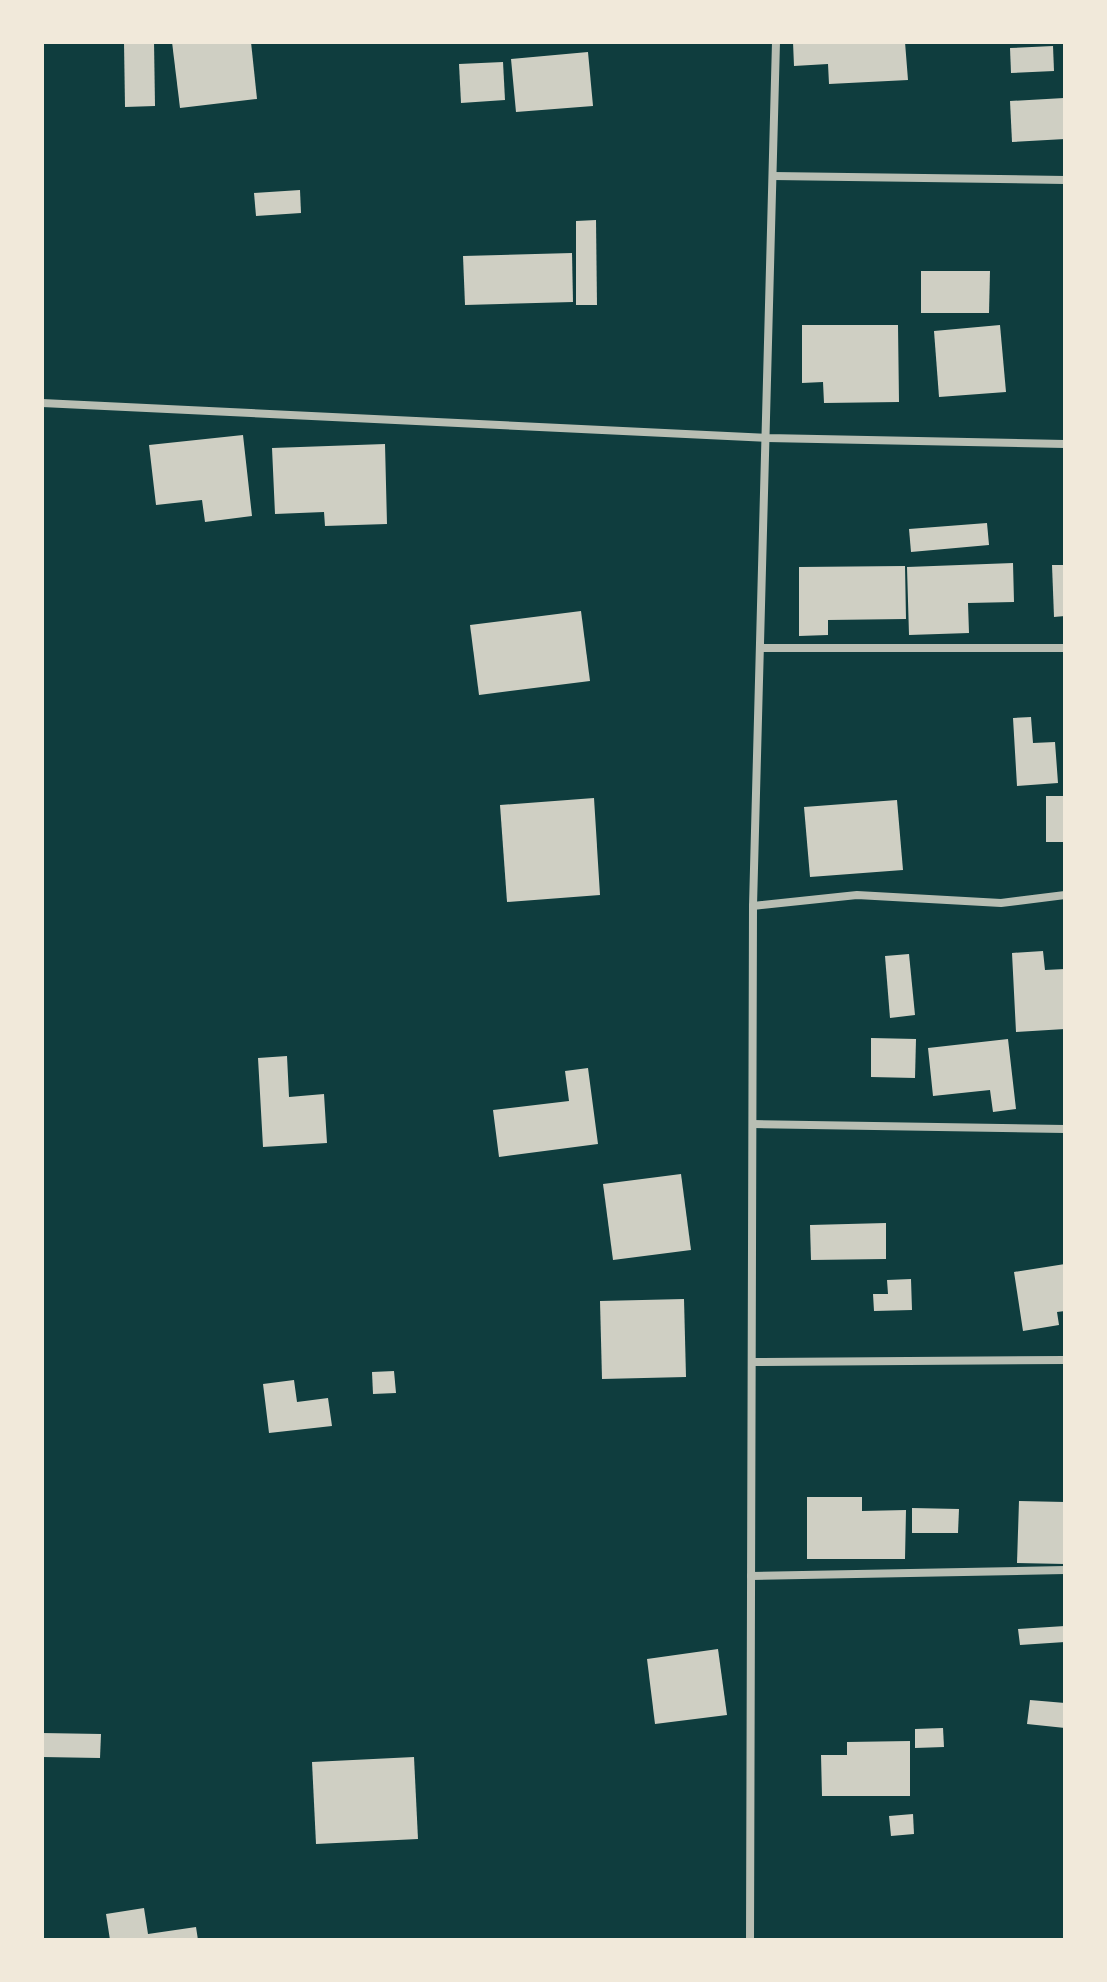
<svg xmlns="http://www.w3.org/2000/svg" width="1107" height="1982" viewBox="0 0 1107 1982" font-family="'Archivo Narrow',sans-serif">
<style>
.building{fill:#cfcfc3}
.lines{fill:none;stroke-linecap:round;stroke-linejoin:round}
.minor{stroke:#b8beb3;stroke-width:8}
</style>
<rect width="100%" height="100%" fill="#0f3d3e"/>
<g class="building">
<path d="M124,42H154L155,106L125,107Z"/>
<path d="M172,42H251L257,99L180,108Z"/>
<path d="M793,42H905L908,80L829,84L828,64L794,66Z"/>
<path d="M1053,46L1054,71L1011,73L1010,48Z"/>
<path d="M588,52L593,106L516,112L511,59Z"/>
<path d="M503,62L505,100L461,103L459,64Z"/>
<path d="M1064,98L1065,139L1012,142L1010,101Z"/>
<path d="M300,190L301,213L256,216L254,193Z"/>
<path d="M596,220L597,305H576V221Z"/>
<path d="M572,253L573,302L465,305L463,256Z"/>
<path d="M921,271H990L989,313H921Z"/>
<path d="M802,325H898L899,402L824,403L823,382L802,383Z"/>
<path d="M1000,325L1006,392L939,397L934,331Z"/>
<path d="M243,435L252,516L205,522L202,500L156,505L149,445Z"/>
<path d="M385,444L387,524L325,526L324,512L275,514L272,448Z"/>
<path d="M987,523L989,545L911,552L909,529Z"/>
<path d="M1013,563L1014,602L968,603L969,633L909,635L907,567Z"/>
<path d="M1052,565H1065V616L1054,617Z"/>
<path d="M905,566L906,619L828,620V635L799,636V567Z"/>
<path d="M581,611L590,681L479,695L470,625Z"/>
<path d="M1031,717L1033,743L1055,742L1058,783L1017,786L1013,718Z"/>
<rect x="1046" y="796" width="19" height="46"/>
<path d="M594,798L600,895L507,902L500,805Z"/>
<path d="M897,800L903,870L810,877L804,807Z"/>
<path d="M1043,951L1045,970L1065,969V1029L1016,1032L1012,953Z"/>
<path d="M909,954L915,1015L890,1018L885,956Z"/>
<path d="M871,1038L916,1039L915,1078L871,1077Z"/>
<path d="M1008,1039L1016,1109L993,1112L990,1090L933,1096L928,1048Z"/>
<path d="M287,1056L289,1097L324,1094L327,1143L263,1147L258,1058Z"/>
<path d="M588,1068L598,1144L499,1157L493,1110L569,1101L565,1071Z"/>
<path d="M681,1174L691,1250L613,1260L603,1184Z"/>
<path d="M886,1223V1259L811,1260L810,1225Z"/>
<path d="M1065,1264V1311L1057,1312L1059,1325L1023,1331L1014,1272Z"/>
<path d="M911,1279L912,1310L874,1311L873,1294H888L887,1280Z"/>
<path d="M684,1299L686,1377L602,1379L600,1301Z"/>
<path d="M394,1371L396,1393L373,1394L372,1372Z"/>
<path d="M294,1380L297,1402L328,1398L332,1426L269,1433L263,1384Z"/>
<path d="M807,1497H862V1511L906,1510L905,1559H807Z"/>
<path d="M1019,1501L1065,1502V1564L1017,1563Z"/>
<path d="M912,1508L959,1509L958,1533H912Z"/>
<path d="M1065,1626V1642L1020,1645L1018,1629Z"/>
<path d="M718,1649L727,1715L655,1724L647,1659Z"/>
<path d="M1030,1700L1065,1703V1728L1027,1724Z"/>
<path d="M943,1728L944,1747L915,1748V1729Z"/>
<path d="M42,1733L101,1734L100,1758L42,1757Z"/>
<path d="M910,1741V1796H822L821,1755H847V1742Z"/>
<path d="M414,1757L418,1839L316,1844L312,1762Z"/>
<path d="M913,1814L914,1834L891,1836L889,1816Z"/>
<path d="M144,1908L148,1934L196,1927L198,1940H110L106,1914Z"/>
</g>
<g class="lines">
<g class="minor">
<path d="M773,176L1065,180"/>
<path d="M42,403L767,438L1065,444"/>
<path d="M761,648H1065"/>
<path d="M753,906L857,895L1001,903L1065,895"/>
<path d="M753,1124L1065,1129"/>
<path d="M752,1362L1065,1360"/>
<path d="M751,1576L1065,1570"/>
<path d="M750,1940L753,906L776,42"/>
</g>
</g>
<rect width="1107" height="1982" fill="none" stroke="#f1e9da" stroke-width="88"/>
</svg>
